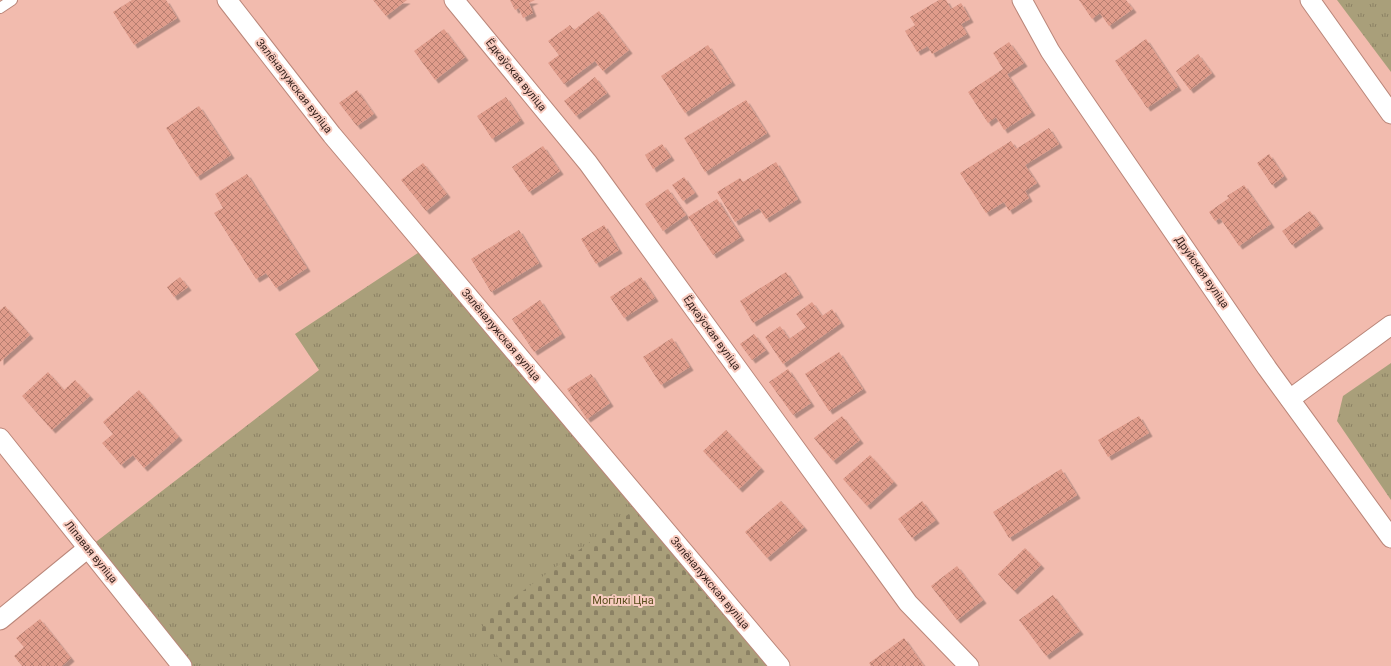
<svg xmlns="http://www.w3.org/2000/svg" width="1391" height="666" viewBox="0 0 1391 666" font-family="Roboto,sans-serif">
<style>
.grass{fill:url(#grass-tufts)}
.cemetery{fill:url(#cemetery-stones)}
.building{fill:url(#building-cross-hatch);filter:url(#shadow)}
.lines{fill:none;stroke-linecap:round;stroke-linejoin:round}
.lane-casing{stroke:#ba8679;stroke-width:12}
.street-casing{stroke:#ba8679;stroke-width:21}
.lane{stroke:#fff;stroke-width:10}
.street{stroke:#fff;stroke-width:19}
.labels{text-anchor:middle;dominant-baseline:central;stroke-width:4;stroke-linejoin:round;paint-order:stroke}
.street-label{font-size:11px;fill:#3a2520;stroke:#f8ccc0}
.park-label{font-size:11px;fill:#5a4e1c;stroke:#f8ccc0}
</style>
<defs>
<pattern id="grass-tufts" width="24" height="20" patternUnits="userSpaceOnUse"><rect width="24" height="20" fill="#a99f7a"/><path d="M3 7l-1-3M5 7V3M7 7l1-3M15 17l-1-3M17 17v-4M19 17l1-3" fill="none" stroke="#8b8164"/></pattern>
<pattern id="cemetery-stones" width="16" height="16" patternUnits="userSpaceOnUse"><rect width="16" height="16" fill="#a99f7a"/><path d="M2 7V4a2 2 0 0 1 4 0v3zM10 15v-3a2 2 0 0 1 4 0v3z" fill="#8b8164"/></pattern>
<pattern id="building-cross-hatch" width="8" height="8" patternUnits="userSpaceOnUse"><rect width="8" height="8" fill="#e09c8b"/><path d="M0 0l8 8M0 8l8-8" fill="none" stroke="#b77f71"/></pattern>
<filter id="shadow"><feDropShadow dx="3.5" dy="3.5" stdDeviation="0" flood-color="#0004"/></filter>
</defs>
<rect width="100%" height="100%" fill="#f2bbae"/>
<g class="grass">
<path d="M1337,0H1391V72Z"/>
<path d="M427,247L780,666H182L88,548L319,370L295,334Z"/>
<path d="M1391,363V500L1337,421L1343,396Z"/>
</g>
<path class="cemetery" d="M630,513H635L767,666H504L481,630L487,617Z"/>
<g class="building">
<path d="M132,0H166L177,18L134,45L113,12Z"/>
<path d="M373,0H407L386,16Z"/>
<path d="M510,0H535L529,3L533,13L523,18L519,8L515,10Z"/>
<path d="M939,0H946L951,9L961,3L970,19L961,24L967,34L932,54L928,46L917,52L905,31L915,25L910,17Z"/>
<path d="M1079,0H1126L1133,9L1109,26L1100,13L1092,19Z"/>
<path d="M599,11L629,50L603,71L595,61L564,84L548,63L559,55L548,41L570,25L574,30Z"/>
<path d="M444,29L465,57L435,80L414,51Z"/>
<path d="M1146,39L1178,87L1147,108L1115,61Z"/>
<path d="M1009,42L1024,63L1007,74L1032,112L1004,130L996,117L988,123L968,92L1003,69L993,53Z"/>
<path d="M708,45L732,82L685,113L661,76Z"/>
<path d="M1198,54L1212,73L1190,90L1176,71Z"/>
<path d="M595,77L607,93L576,116L564,101Z"/>
<path d="M357,90L374,114L357,126L339,103Z"/>
<path d="M506,97L521,120L492,139L477,116Z"/>
<path d="M746,100L767,133L705,172L684,138Z"/>
<path d="M199,106L231,155L197,177L166,128Z"/>
<path d="M1049,128L1059,144L1025,165L1037,183L1025,191L1029,198L1009,211L1004,202L986,213L960,173L1011,141L1016,149Z"/>
<path d="M662,144L671,157L653,169L645,155Z"/>
<path d="M543,146L560,171L529,192L512,167Z"/>
<path d="M1269,154L1284,176L1272,185L1257,163Z"/>
<path d="M776,162L798,199L766,219L759,208L735,222L717,192L740,178L743,182Z"/>
<path d="M423,163L447,194L426,211L401,180Z"/>
<path d="M247,174L307,268L276,288L266,273L256,279L214,213L223,208L215,194Z"/>
<path d="M684,177L695,193L683,201L672,185Z"/>
<path d="M1244,185L1271,224L1239,246L1220,218L1215,221L1209,212L1229,198L1227,196Z"/>
<path d="M668,189L686,215L663,231L645,204Z"/>
<path d="M717,199L741,237L713,255L688,217Z"/>
<path d="M1310,211L1320,225L1292,245L1282,231Z"/>
<path d="M604,225L619,250L596,264L581,239Z"/>
<path d="M519,230L539,263L491,292L471,259Z"/>
<path d="M786,272L800,294L753,323L740,301Z"/>
<path d="M180,277L188,287L174,297L167,287Z"/>
<path d="M641,277L655,298L624,318L610,297Z"/>
<path d="M540,300L562,334L534,352L512,319Z"/>
<path d="M812,302L822,316L832,309L841,323L783,364L765,337L780,326L789,339L806,327L796,314Z"/>
<path d="M5,306L30,335L0,362V310Z"/>
<path d="M754,334L766,350L752,360L740,344Z"/>
<path d="M672,338L690,367L661,385L643,357Z"/>
<path d="M839,352L863,389L829,411L805,374Z"/>
<path d="M788,369L811,403L793,415L769,382Z"/>
<path d="M48,372L64,390L75,380L90,396L52,430L22,396Z"/>
<path d="M591,374L610,403L587,419L567,389Z"/>
<path d="M139,390L179,437L144,468L133,455L121,465L102,443L113,434L103,422Z"/>
<path d="M842,416L860,440L833,461L814,438Z"/>
<path d="M1139,416L1149,433L1108,457L1098,440Z"/>
<path d="M726,430L761,468L739,489L703,451Z"/>
<path d="M870,455L894,482L867,506L843,479Z"/>
<path d="M1061,469L1077,495L1009,538L993,512Z"/>
<path d="M781,501L804,527L767,558L745,532Z"/>
<path d="M922,501L936,520L912,538L898,519Z"/>
<path d="M1025,548L1041,565L1014,591L998,574Z"/>
<path d="M957,566L983,600L957,620L931,586Z"/>
<path d="M1053,595L1080,631L1046,656L1019,620Z"/>
<path d="M40,619L71,658L62,666H22L14,656L24,647L16,638Z"/>
<path d="M904,638L924,666H871L869,663Z"/>
</g>
<g class="lines">
<g class="lane-casing">
<path id="lane" d="M0,8L12,0"/>
</g>
<g class="street-casing">
<g id="street">
<path d="M227,0L332,135L780,666"/>
<path d="M454,0L588,163L908,603L969,666"/>
<path d="M1022,0L1050,51L1074,87L1267,368L1391,538"/>
<path d="M1310,0L1391,114"/>
<path d="M1290,399L1391,325"/>
<path d="M0,438L182,666"/>
<path d="M0,620L88,548"/>
</g>
</g>
<use href="#lane" class="lane"/>
<use href="#street" class="street"/>
</g>
<g class="labels">
<g class="street-label">
<text transform="translate(516 75) rotate(51)">Ёдкаўская вуліца</text>
<text transform="translate(294 86) rotate(52)">Зялёналужская вуліца</text>
<text transform="translate(1202 272) rotate(55)">Друйская вуліца</text>
<text transform="translate(712 333) rotate(54)">Ёдкаўская вуліца</text>
<text transform="translate(501 335) rotate(50)">Зялёналужская вуліца</text>
<text transform="translate(91 552) rotate(51)">Ліпавая вуліца</text>
<text transform="translate(710 583) rotate(50)">Зялёналужская вуліца</text>
</g>
<g class="park-label">
<text x="623" y="600">Могілкі Цна</text>
</g>
</g>
</svg>
